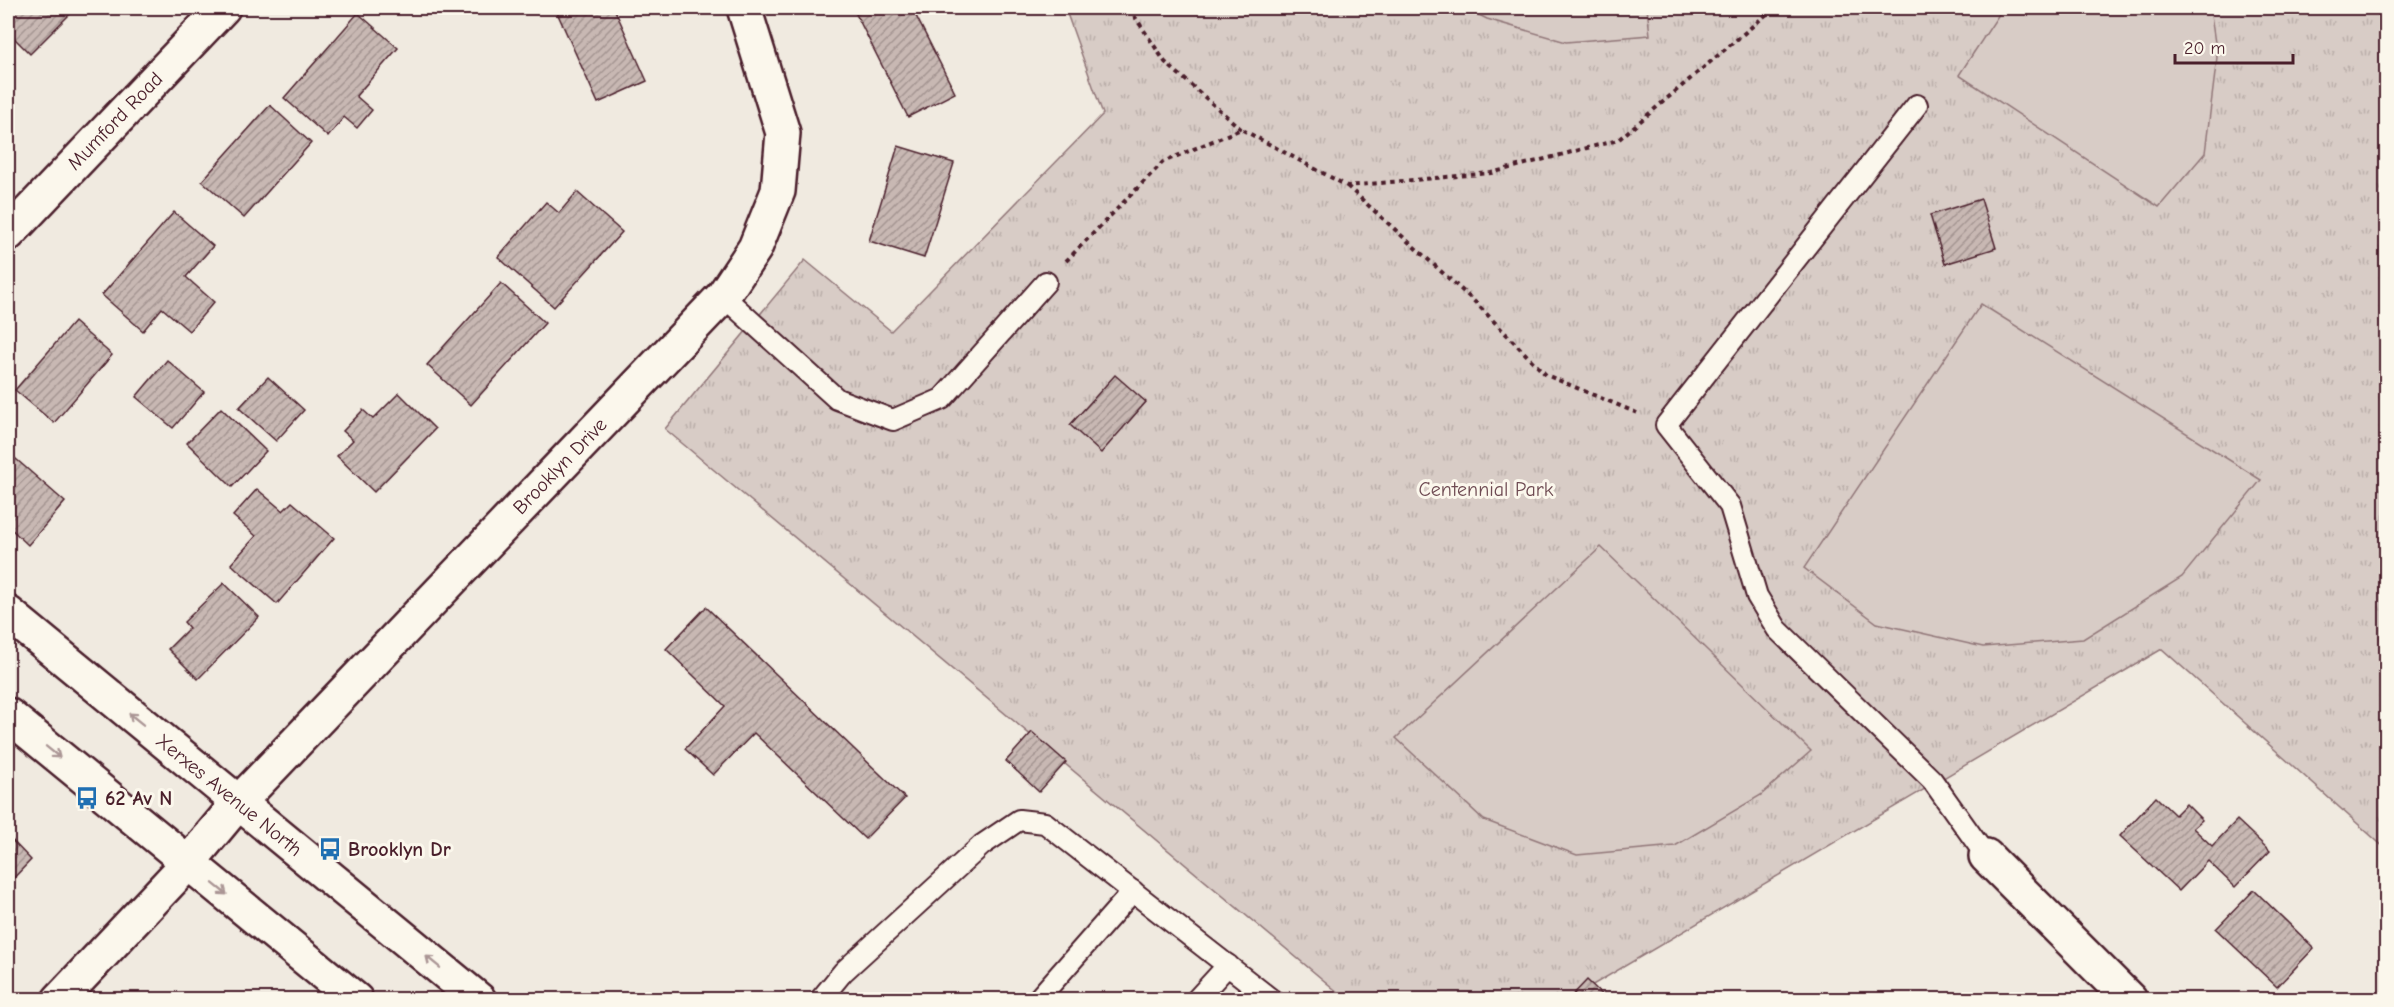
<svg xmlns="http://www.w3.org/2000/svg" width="2394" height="1007" viewBox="0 0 2394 1007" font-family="'Comic Neue',sans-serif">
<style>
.grass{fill:url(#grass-tufts);stroke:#917678;stroke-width:1.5}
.garden{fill:#d8ccc6;stroke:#917678;stroke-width:1.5}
.building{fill:url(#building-hatch);stroke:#4a1f2b;stroke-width:1.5}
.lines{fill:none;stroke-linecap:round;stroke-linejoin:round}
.service-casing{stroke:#4a1f2b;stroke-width:24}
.minor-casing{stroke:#4a1f2b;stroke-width:38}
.tertiary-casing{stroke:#4a1f2b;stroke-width:38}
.path{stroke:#4a1f2b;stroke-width:4;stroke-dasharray:4.5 4.5;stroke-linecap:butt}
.service{stroke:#fbf7ec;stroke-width:20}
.minor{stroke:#fbf7ec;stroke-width:33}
.tertiary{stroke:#fbf7ec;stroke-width:33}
.oneway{stroke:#ab9695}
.labels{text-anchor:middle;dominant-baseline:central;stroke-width:6;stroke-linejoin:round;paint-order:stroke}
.street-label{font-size:20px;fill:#4a1f2b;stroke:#fbf7ec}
.park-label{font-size:20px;fill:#6e4a52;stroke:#fbf7ec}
.poi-label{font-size:20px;font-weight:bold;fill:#4a1f2b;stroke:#fbf7ec;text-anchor:start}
</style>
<defs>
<pattern id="grass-tufts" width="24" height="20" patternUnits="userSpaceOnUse" patternTransform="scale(1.5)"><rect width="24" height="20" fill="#d8ccc6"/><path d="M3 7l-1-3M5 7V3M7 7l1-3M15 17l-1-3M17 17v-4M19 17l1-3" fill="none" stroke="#bbafaa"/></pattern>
<pattern id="building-hatch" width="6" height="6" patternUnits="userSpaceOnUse" patternTransform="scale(1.5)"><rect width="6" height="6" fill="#c8b8b3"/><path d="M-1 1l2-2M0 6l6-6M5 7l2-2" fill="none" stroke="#a49592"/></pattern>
</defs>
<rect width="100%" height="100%" fill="#f0eae0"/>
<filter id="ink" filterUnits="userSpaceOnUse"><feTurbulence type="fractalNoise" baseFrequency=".0167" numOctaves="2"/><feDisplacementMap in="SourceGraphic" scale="12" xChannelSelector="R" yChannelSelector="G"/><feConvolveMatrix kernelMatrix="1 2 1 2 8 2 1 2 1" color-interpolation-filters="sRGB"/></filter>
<g filter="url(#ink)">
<path class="grass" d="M1065,8H2386V849L2162,649L1569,999H1346L665,429L805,260L891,331L1103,114Z"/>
<g class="garden">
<path d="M1465,8H1647L1650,35L1566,42L1487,19Z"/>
<path d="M2003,8H2210L2217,57L2205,153L2159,207L1959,75Z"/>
<path d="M1981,304L2261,480L2182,577L2083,639L1983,647L1877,623L1804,568Z"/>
<path d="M1601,547L1811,751L1761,795L1675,846L1577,855L1484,820L1396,738Z"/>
</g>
<g class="building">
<path d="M8,8H76L30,54L8,32Z"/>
<path d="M555,8H614L647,81L598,103Z"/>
<path d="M853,8H912L955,93L908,117Z"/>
<path d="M358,13L398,48L356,96L372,110L357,128L344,117L328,137L284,98Z"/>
<path d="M270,105L311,143L244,218L202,181Z"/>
<path d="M898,146L954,163L924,258L869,241Z"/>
<path d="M577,192L622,232L554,307L498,257L546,202L559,213Z"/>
<path d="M1981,199L1996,248L1945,264L1930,215Z"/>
<path d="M174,212L213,246L186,277L214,302L189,331L162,308L143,331L102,295Z"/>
<path d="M501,283L545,323L471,405L427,365Z"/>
<path d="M74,322L112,355L54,423L15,390Z"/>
<path d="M167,360L204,392L173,428L136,397Z"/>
<path d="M1115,375L1146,402L1101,453L1070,425Z"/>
<path d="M268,377L304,410L276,441L239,408Z"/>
<path d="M399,393L435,429L374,492L337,456L353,440L343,431L363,410L373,419Z"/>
<path d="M221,408L266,451L232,487L187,443Z"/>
<path d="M8,452L65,502L28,545L8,526Z"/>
<path d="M257,489L283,511L292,502L334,538L277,604L231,564L256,536L233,516Z"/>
<path d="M224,583L259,617L198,679L168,649L189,628L184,622Z"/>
<path d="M706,607L905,798L865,839L754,733L713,775L685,749L725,706L666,649Z"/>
<path d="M1032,732L1066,762L1039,792L1006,761Z"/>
<path d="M2156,797L2175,815L2186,804L2202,820L2193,828L2212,846L2237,820L2270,851L2235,887L2208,861L2179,891L2120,836Z"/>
<path d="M8,836L31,860L8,884Z"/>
<path d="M2254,890L2314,948L2277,987L2216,929Z"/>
<path d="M1587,980L1608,1000H1568Z"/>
</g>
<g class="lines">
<g class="service-casing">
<g id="service">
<path d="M1917,105L1666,425L1730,506L1757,596L1777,629L1932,780L1986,856"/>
<path d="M723,296L837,399L893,420L942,399L1046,282"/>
<path d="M820,1000L843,972L982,845L1019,820L1045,823L1272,1000"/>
<path d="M1037,1000L1133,891"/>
<path d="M1196,1000L1228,965"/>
</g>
</g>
<g class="minor-casing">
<g id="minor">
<path d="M8,234L223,8"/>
<path d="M1986,856L2130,1000"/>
<path d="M59,1000L188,863L238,803L723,296L755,248L778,191L783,133L744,8"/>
</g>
</g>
<g class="tertiary-casing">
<g id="tertiary">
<path d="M8,613L479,1000"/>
<path d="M8,715L356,1000"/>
</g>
</g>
<g class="path">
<path d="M1129,8L1165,62L1241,129"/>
<path d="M1347,186L1476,303L1546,375L1637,413"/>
<path d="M1066,261L1163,162L1241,129L1347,186L1491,173L1618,140L1774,8"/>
</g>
<use href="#service" class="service"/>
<use href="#minor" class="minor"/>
<use href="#tertiary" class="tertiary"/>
</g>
<defs><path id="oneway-shaft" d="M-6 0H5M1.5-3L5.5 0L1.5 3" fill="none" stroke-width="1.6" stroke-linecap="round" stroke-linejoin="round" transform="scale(1.5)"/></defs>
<g class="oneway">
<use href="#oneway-shaft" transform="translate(136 719) rotate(-141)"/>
<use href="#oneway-shaft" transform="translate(53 752) rotate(39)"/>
<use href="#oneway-shaft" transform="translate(220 889) rotate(39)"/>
<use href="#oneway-shaft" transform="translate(433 962) rotate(-141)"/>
</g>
</g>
<defs>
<g id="bus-bare" transform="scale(1.8)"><path d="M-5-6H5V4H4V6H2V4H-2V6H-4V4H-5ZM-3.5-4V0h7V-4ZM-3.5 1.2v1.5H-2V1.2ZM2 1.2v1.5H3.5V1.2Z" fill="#1f6fb2" stroke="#fbf7ec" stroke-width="2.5" paint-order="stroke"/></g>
</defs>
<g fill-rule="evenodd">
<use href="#bus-bare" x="87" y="798"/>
<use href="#bus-bare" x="330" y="849"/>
</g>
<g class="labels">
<g class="street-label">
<text transform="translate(115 121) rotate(-46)">Mumford Road</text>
<text transform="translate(560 466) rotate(-46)">Brooklyn Drive</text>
<text transform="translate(229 795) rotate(39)">Xerxes Avenue North</text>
</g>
<g class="park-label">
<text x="1486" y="489">Centennial Park</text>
</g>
<g class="poi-label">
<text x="105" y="798">62 Av N</text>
<text x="348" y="849">Brooklyn Dr</text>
</g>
</g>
<rect width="2394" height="1007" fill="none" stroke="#fbf7ec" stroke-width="30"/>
<rect x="15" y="15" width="2364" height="977" fill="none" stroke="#4a1f2b" stroke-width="2" filter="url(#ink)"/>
<path d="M2175 54v9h118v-9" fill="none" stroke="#4a1f2b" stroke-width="3"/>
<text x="2184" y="54" font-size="18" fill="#4a1f2b" stroke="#fbf7ec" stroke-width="4.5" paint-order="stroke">20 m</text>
</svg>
